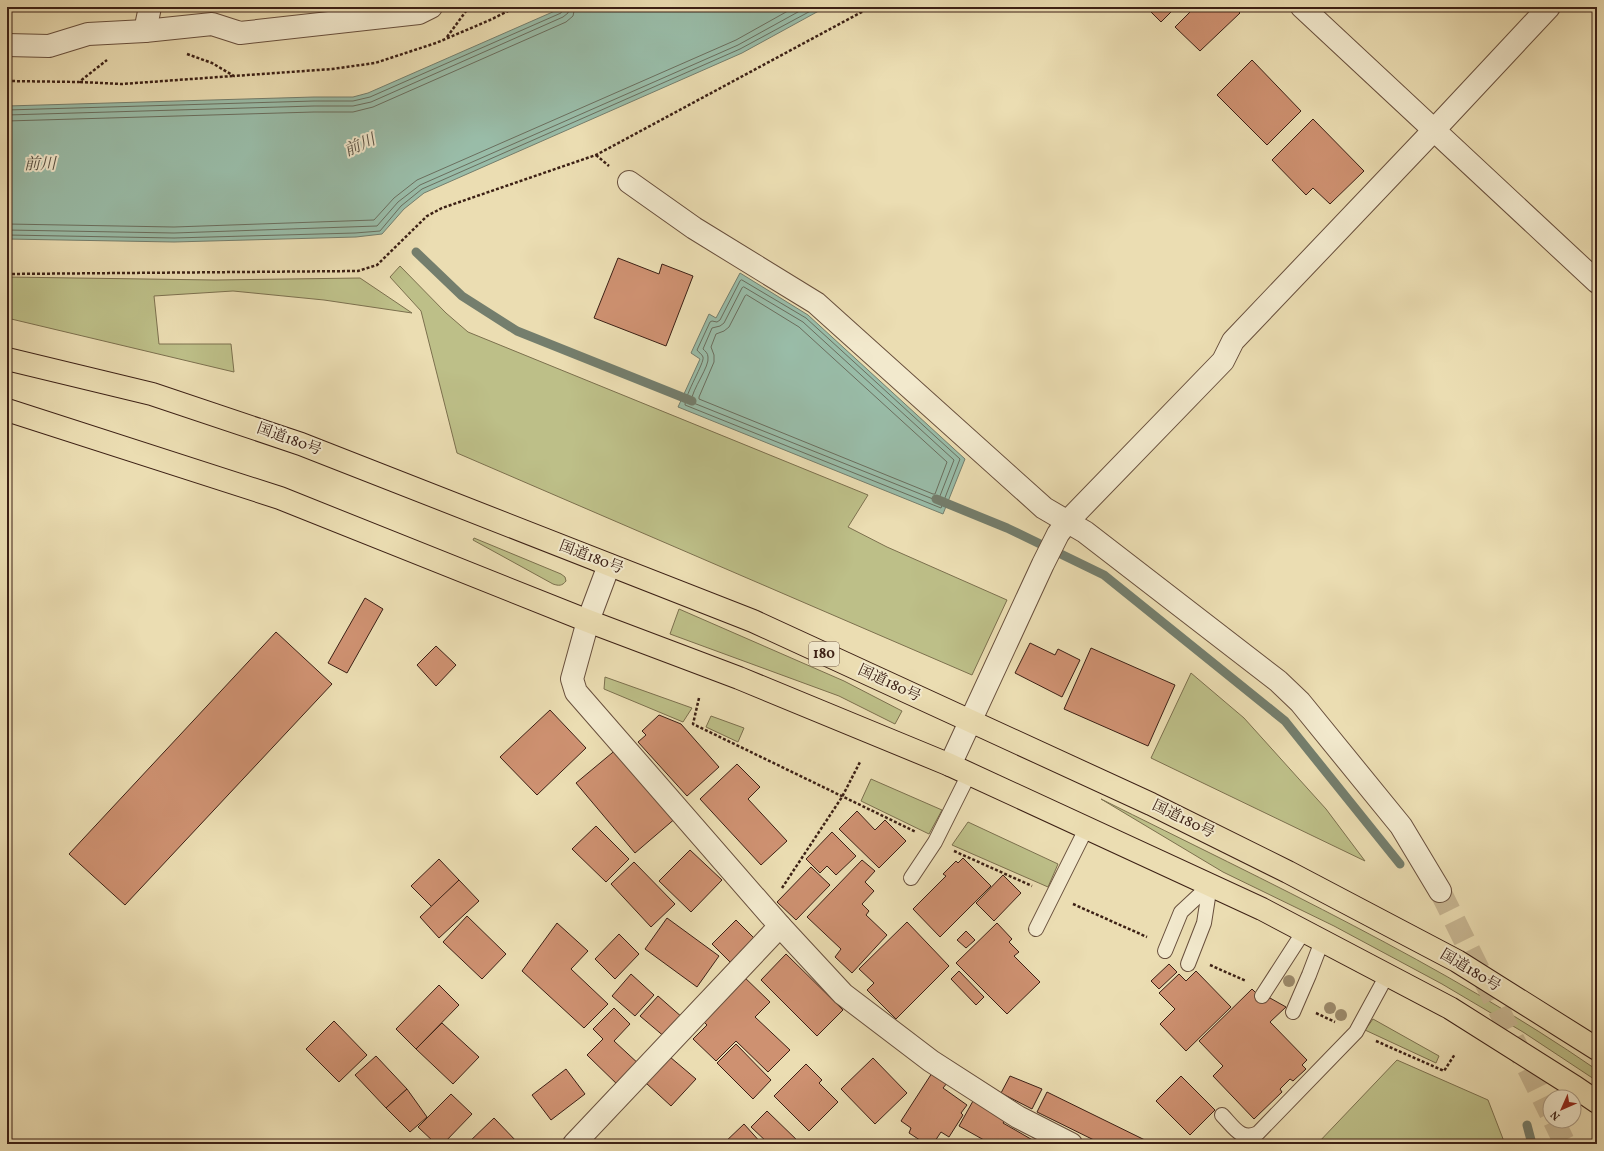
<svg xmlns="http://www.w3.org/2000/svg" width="1604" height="1151" viewBox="0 0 1604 1151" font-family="Vollkorn,'Noto Serif JP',serif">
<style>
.green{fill:#bdbf88;stroke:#7c704e}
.water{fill:#99bca8;stroke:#747e6d}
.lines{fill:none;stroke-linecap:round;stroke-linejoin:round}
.shore{stroke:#6a6e5e;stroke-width:1}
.stream{stroke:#747e6d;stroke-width:9}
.building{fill:#ce9171;stroke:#3c2015}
.street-tunnel{stroke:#c8b793;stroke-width:22;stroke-dasharray:22 11;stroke-linecap:butt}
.lane-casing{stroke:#684f3c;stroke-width:16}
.street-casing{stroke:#684f3c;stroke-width:24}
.highway-casing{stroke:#3c2015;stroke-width:24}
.path{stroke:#3c2015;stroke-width:2.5;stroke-dasharray:3 2;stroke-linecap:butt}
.lane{stroke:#f2e9cd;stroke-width:14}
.street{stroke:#f2e9cd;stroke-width:22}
.highway{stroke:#ebddb2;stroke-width:22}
.tree{fill:#9c8b6c}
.labels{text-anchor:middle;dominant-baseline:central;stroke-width:4;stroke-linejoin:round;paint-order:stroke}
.shield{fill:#f2e9cd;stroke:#735c4c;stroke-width:1}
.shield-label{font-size:14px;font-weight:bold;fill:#3c2015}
.street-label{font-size:15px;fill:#3c2015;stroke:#f2e9cd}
.water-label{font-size:16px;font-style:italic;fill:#584f41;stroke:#f2e9cd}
</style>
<rect width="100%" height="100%" fill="#ebddb2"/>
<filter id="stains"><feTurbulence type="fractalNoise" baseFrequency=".005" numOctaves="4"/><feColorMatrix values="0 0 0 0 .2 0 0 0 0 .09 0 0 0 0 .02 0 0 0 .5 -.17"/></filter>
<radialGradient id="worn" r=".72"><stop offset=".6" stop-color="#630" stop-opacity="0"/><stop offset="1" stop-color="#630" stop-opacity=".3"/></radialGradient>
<g class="green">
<path d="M400,266L446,313L468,332L868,495L848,527L887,547L1007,600L972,675L457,453L421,311L390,277Z"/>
<path d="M7,277L215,280L360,278L412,313L324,300L233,291L154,296L159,344H231L234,372L7,318Z"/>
<path d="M474,538L561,574L565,577L566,581C562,586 559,586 553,584L473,540Z"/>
<path d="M679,609L844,681L902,711L895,724L839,696L670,634Z"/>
<path d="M1191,673L1244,718L1326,809L1365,861L1151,758Z"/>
<path d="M605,677L692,708L683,722L604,689Z"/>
<path d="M711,716L744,728L738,742L706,727Z"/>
<path d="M871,779L942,810L929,834L861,801Z"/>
<path d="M1101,799C1269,883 1442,963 1597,1070V1081L1523,1032L1442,984L1334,926L1223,872Z"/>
<path d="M968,822L1058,864L1048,887L952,845Z"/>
<path d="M1373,1019L1439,1056L1436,1063L1365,1030Z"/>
<path d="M1397,1060L1488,1100L1505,1144H1317Z"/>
</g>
<g class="water">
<path d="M564,7H826L742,53L424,193L404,209L382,234L356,237L174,242L7,239V106L314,97H353L368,93Z"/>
<path d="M740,273L808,315L965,459L943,514L678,407L700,359L691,353L709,314L716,318Z"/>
</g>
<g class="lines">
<g class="shore">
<path d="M7,110L314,101H353L370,97L561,13L564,7"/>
<path d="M7,115L314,106H353L371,102L563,17L568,13L569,7"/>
<path d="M7,121L314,112H353L373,107L566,22L573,16L575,7"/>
<path d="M7,224L174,227L374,220L394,198L417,180L736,40L795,7"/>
<path d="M7,230L174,233L377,226L398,202L420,185L738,45L807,7"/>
<path d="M7,235L174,238L355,233L380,231L401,206L422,189L740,49L818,7"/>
<path d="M742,280L806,318L960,459L941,508L685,405C685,394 705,362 703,357C702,354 698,352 697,350L710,322L712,321L717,322L720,320L740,281Z"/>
<path d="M744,287L803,322L954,460L938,501L691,402C692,389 710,366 708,357C708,353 705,351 703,349L712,328L720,326L724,323L742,288Z"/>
<path d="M747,295L799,327L947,462L935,494H933L699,399V397L714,362V355L711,347L716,334L724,331L729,327L745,296Z"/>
</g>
<g class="stream">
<path d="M416,252L462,296L517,331L692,401"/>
<path d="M936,499L1007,528L1104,575L1285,721L1400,864"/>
<path d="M1527,1125L1532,1144"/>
</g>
</g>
<g class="building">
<path d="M1146,7H1176L1161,22Z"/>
<path d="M1195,7H1234L1240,13L1200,51L1175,27Z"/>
<path d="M1252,60L1301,111L1267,145L1217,95Z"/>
<path d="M1313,119L1364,171L1330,204L1313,188L1306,195L1272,160Z"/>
<path d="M618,258L659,274L662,264L693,276L666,346L594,318Z"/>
<path d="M365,598L383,609L347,673L328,663Z"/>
<path d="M276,632L332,684L125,905L69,854Z"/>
<path d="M1030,643L1055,655L1058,649L1080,660L1062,697L1015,673Z"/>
<path d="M436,646L456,665L436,686L417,665Z"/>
<path d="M1091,648L1175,685L1148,746L1064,709Z"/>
<path d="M550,710L586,748L537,795L500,757Z"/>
<path d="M659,715L681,724L719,767L687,796L638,742L646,735L642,731Z"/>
<path d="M618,748L677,817L635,853L576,783Z"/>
<path d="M737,764L760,787L748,799L787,841L761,865L700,799Z"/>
<path d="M857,811L875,830L885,820L906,841L879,868L839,829Z"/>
<path d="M596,826L629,859L606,882L572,849Z"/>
<path d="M832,832L856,856L836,875L827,866L820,873L806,859Z"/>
<path d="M690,850L722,880L691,912L659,881Z"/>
<path d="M963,858L991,886L940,937L913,909L946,876L943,874L956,861L958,863Z"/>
<path d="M439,859L459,880L432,907L411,886Z"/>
<path d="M862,860L875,871L865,882L874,891L862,904L869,911L866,915L887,935L852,973L835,957L841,949L807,917Z"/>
<path d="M634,862L675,904L651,927L611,884Z"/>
<path d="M811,867L830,885L796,920L777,902Z"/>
<path d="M1003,875L1021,893L994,921L976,903Z"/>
<path d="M459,880L479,901L439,938L420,917Z"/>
<path d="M467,916L506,954L482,979L443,942Z"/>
<path d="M667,918L719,956L697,987L645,949Z"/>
<path d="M736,920L759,943L735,967L712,944Z"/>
<path d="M907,922L949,966L896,1019L867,990L874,983L859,969Z"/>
<path d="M557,923L588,951L571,969L608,1004L584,1028L522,971Z"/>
<path d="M997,923L1012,939L1009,942L1019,952L1014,956L1040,982L1007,1014L956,963Z"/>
<path d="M966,931L975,940L966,948L957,940Z"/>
<path d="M619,934L639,954L615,979L595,959Z"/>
<path d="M786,954L843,1010L817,1036L761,980Z"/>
<path d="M1169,964L1177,972L1159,989L1151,981Z"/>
<path d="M959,971L984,997L976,1005L951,979Z"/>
<path d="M1196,971L1231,1007L1186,1051L1160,1024L1175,1009L1159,993L1179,974L1186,981Z"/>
<path d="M631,974L654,995L635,1016L612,996Z"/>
<path d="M741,974L770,1002L755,1017L790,1050L768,1072L736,1041L716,1061L693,1039L707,1025L699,1017Z"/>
<path d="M439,985L459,1005L416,1049L396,1029Z"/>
<path d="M1252,989L1265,1002L1270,998L1286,1007L1270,1022L1307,1060L1302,1065L1306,1069L1293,1081L1290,1079L1280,1089L1282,1092L1254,1119L1213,1076L1223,1066L1199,1041Z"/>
<path d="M658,996L683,1018L666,1038L640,1016Z"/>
<path d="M614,1008L630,1024L614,1041L641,1066L621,1088L587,1055L603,1039L593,1029Z"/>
<path d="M334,1021L367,1055L339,1082L306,1049Z"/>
<path d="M442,1023L479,1057L453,1084L416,1049Z"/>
<path d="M736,1044L771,1080L753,1099L717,1063Z"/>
<path d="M376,1056L407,1089L386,1108L355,1075Z"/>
<path d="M670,1057L696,1079L671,1106L646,1083Z"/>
<path d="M873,1058L907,1093L875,1124L841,1089Z"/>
<path d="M806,1064L822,1080L819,1083L838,1102L809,1131L774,1096Z"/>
<path d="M566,1069L585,1094L551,1120L532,1095Z"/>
<path d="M932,1073L947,1083L943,1088L967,1105L961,1113L963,1115L949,1137L941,1132L933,1144H926L909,1133L911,1128L901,1121Z"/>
<path d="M1010,1076L1042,1089L1032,1109L1001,1093Z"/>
<path d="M1181,1076L1215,1110L1190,1135L1156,1101Z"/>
<path d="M407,1089L427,1117L410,1132L386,1108Z"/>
<path d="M1047,1092L1151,1143L1152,1140L1161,1144H1102L1037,1112Z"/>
<path d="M451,1094L472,1114L443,1144H436L418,1127Z"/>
<path d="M973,1101L1006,1119L1003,1123L1036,1142L1035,1144H991L959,1126Z"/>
<path d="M767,1111L801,1144H769L751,1127Z"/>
<path d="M494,1118L519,1144H467Z"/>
<path d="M744,1124L762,1144H723Z"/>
</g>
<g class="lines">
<g class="street-tunnel">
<path d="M1440,891L1550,1113"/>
<path d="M1554,1121L1565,1144"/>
</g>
<g class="lane-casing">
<g id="lane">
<path d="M911,878L935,842L969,774"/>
<path d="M1036,929L1087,827"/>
<path d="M1165,951L1181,912L1210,885"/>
<path d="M1188,964L1204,923L1210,885"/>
<path d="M1262,996L1304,931"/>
<path d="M1293,1012L1309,975L1322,941"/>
<path d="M1222,1115C1233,1126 1241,1142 1258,1133L1356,1032L1387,975"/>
</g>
</g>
<g class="street-casing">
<g id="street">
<path d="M1302,7L1597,282"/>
<path d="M145,31L150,7"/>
<path d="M7,45L49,46L88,34L145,31L212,24L240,33L419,13L431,7"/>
<path d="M629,182L694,228L816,303L1044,508L1085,532L1278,681L1300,702L1401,826L1440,891"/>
<path d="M609,565L588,621L572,679L576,692L780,926L843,994L931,1061L1018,1117L1071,1144"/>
<path d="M950,765L1043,564L1058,534L1067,522L1223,361L1233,341L1434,130L1549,7"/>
<path d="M574,1144L780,926"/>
</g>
</g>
<g class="highway-casing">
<g id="highway">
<path d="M7,359L152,394L301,444L753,621L1151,804L1288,872L1457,961L1597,1049"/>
<path d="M7,410L280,498L588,621L739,678L950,765L1262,909L1450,1008L1575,1087L1597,1102"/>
</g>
</g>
<g class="path">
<path d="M447,37L469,7"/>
<path d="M187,54L212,63L234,76L332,69L375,63L436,43L490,20L516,7"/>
<path d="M7,81L79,82L107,60"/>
<path d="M80,82L122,84L233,76"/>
<path d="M596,155L609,166"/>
<path d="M7,274L358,271L377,265L427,216L442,208L596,155L871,7"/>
<path d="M699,698L693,724L916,832"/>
<path d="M954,851L1032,886"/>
<path d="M782,888L842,797L860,762"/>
<path d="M1073,904L1147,937"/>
<path d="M1210,965L1246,981"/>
<path d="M1316,1013L1335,1022"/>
<path d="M1376,1041L1444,1071L1455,1054"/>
</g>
<use href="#lane" class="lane"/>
<use href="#street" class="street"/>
<use href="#highway" class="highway"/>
</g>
<g class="tree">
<circle cx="1289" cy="981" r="6"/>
<circle cx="1330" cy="1008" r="6"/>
<circle cx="1341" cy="1015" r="6"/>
</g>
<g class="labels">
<rect class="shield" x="809" y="642" width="30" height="24" rx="3"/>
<g class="shield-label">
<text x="824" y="654">180</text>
</g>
<g class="street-label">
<text transform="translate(289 440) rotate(20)">国道180号</text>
<text transform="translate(591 558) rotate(21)">国道180号</text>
<text transform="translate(889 684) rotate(25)">国道180号</text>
<text transform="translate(1183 820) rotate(26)">国道180号</text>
<text transform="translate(1470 971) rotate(31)">国道180号</text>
</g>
<g class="water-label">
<text transform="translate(360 146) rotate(-24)">前川</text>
<text transform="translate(40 165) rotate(-1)">前川</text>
</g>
</g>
<rect width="1604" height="1151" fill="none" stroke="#ebddb2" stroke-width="24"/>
<rect x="8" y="8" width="1588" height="1135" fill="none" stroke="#3c2015" stroke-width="2"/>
<rect x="12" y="12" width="1580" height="1127" fill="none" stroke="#3c2015"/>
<g transform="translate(1562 1109) rotate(225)"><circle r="19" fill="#f2e9cd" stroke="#a99983"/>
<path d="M0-3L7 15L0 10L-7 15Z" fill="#8f2418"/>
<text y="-6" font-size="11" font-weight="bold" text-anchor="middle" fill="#3c2015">N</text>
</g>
<rect width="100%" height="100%" filter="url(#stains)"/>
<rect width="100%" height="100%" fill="url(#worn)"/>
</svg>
